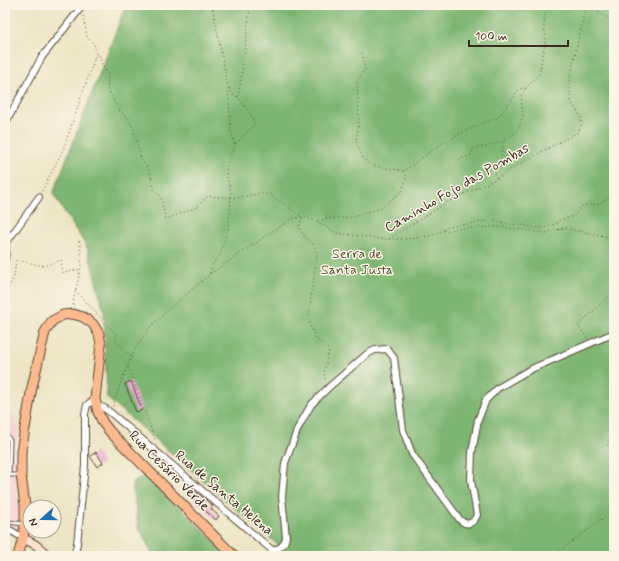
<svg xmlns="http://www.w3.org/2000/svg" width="619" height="561" viewBox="0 0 619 561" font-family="Mynerve,sans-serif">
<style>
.built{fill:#f7cfd2}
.forest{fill:#7db572;stroke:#5c7048}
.building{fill:#e8aed3}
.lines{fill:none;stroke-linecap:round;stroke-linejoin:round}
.lane-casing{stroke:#564637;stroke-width:5}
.street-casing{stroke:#564637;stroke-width:8}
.secondary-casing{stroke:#564637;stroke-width:10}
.primary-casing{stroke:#564637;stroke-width:11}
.path{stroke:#564637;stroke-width:1;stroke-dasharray:1 3;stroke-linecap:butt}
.lane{stroke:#fff;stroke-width:3}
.street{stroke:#fff;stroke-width:6}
.secondary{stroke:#fee3d2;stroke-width:8}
.primary{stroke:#fcba8e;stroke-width:9}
.labels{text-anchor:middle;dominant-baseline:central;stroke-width:3;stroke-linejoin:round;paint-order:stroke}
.street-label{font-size:14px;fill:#3b2a1e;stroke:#fcf5e5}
.park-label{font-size:14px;fill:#535438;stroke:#fcf5e5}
</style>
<rect width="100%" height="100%" fill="#fcf5e5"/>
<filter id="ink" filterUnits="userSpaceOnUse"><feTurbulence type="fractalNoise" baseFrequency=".025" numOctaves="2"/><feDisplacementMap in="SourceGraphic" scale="8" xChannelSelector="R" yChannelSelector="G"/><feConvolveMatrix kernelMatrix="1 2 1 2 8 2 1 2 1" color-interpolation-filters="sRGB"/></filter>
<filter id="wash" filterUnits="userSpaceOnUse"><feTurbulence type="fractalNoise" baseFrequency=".012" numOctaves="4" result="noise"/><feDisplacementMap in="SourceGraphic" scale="16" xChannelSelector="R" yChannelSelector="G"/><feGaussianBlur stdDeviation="0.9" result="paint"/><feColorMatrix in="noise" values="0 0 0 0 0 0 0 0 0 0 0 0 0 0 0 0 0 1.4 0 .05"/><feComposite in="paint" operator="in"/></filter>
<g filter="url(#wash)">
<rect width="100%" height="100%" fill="#ede5c5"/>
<path class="built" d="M5,412L12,413L16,426H20L16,453V481L19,504L17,532L5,524Z"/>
<g class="forest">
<path d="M126,5H614V556H292L285,551L107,398L104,312L87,247L53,194Z"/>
<path d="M147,474L229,556H171L170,554L152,553L138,526L132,482Z"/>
</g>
<g id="blocks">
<g class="building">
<path d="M131,381L142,410L136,412L125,384Z"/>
<path d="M96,452L103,463L97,467L90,456Z"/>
<path d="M195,491L213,506L211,509L219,516L216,520L190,497Z"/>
</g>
</g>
</g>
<g filter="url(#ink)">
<use href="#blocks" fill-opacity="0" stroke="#564637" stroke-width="1"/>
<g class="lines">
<g class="lane-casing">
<g id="lane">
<path d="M5,434L10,440L9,475H19"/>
<path d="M5,520L9,522L23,524"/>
</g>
</g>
<g class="street-casing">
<g id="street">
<path d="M5,124L42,57L83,5"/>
<path d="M5,241L9,239L39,197"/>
<path d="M5,241L6,252L5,259"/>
<path d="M97,406L104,408L111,413L279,556"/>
<path d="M5,527L23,538"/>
<path d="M272,550C281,548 284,546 286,537L282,497L285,463L298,428L311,405L329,387L367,354L375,350L387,349L394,358L403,430L412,454L460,520C467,526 473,524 477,515L471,480L472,452L478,420L486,400L498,388L529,370L614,333"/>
<path d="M74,556L77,544L85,466V414L87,405L95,399"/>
</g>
</g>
<g class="secondary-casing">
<path id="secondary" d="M23,538L36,545L49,556"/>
</g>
<g class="primary-casing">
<path id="primary" d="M18,556L23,538L25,524V506L21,475V452L32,387L45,332L52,321L63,315L73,314L83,317L93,324L99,334L101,344L95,399L98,412L103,423L111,433L234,556"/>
</g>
<g class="path">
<path d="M212,5L228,88L231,132L235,145"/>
<path d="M579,5L583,12"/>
<path d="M588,7C597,13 607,16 614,24"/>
<path d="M362,53L365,69L357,81L359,121L356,142L363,158L370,165L404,171L442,143L474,127L499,117L519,89L526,88"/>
<path d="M96,54L100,56L102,65L108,74L107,88L118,109L128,118L133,127L141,159L150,172L154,189L161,197L165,218H169L197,207L208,196L237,198L263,193L271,195L302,217L299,227L304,236L313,244L317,254L309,313L310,325L315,337L326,347L329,350L324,373L326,382"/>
<path d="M229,88L233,95L238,97"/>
<path d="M459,160L471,155L474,148L478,147H485L501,142L513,135L519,127L523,115L521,96L526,88L539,74L546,39L544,26L545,14L543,7L544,5"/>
<path d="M496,178C494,166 498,168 501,159C502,153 503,147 503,141"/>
<path d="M42,191L63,150L96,54L94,44L87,37L83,15"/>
<path d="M318,221L326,219L352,217L381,208L402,191L407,177L404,171"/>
<path d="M443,231L463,228L501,227L546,233L564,228L614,238"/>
<path d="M389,239C407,239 433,239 448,227L494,220L514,225H523L535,228H545L557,223L560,220L574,216L579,209L584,205L599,204L608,198L614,197"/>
<path d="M210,273L212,265L220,255L228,229L230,213L231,192L227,178L226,168L235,145L255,124L250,113L238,97C244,67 245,36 251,5"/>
<path d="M75,290L117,336L115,340L131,356"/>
<path d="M5,295L14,277L16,260L44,266L61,260L63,273L81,269"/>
<path d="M73,305C74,295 77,286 79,276C82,264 82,253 79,241"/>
<path d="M587,338L578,326L614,291"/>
<path d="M128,367C138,392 147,416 155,441"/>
<path d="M113,406L122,379L136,347L150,327L169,309L210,274L291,219L305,217L318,222L337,233L381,239H388L451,200L496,179L519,164L578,132L581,126V117L571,102L569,83L584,13L588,7L592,5"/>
<path d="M614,435C607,441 604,445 614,451"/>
<path d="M553,556L614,510"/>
</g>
<use href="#lane" class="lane"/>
<use href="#street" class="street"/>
<use href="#secondary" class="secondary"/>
<use href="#primary" class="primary"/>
</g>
</g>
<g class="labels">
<g class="street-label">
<text transform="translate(457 188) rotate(-30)">Caminho Fojo das Pombas</text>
<text transform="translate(169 471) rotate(45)">Rua Cesário Verde</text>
<text transform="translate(224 493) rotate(40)">Rua de Santa Helena</text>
</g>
<g class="park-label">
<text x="357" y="254">Serra de<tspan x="357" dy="16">Santa Justa</tspan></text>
</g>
</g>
<rect width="619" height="561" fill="none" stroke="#fcf5e5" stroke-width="20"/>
<g transform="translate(42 519) rotate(249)"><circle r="19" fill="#fcf5e5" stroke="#afa495"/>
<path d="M0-3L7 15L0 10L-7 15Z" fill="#1f6fb2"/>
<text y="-6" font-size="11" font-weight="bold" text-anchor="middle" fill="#3b2a1e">N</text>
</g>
<path d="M469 40v6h99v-6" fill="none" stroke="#3b2a1e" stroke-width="2"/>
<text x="475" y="40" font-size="12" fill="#3b2a1e" stroke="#fcf5e5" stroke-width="3" paint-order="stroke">100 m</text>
</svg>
